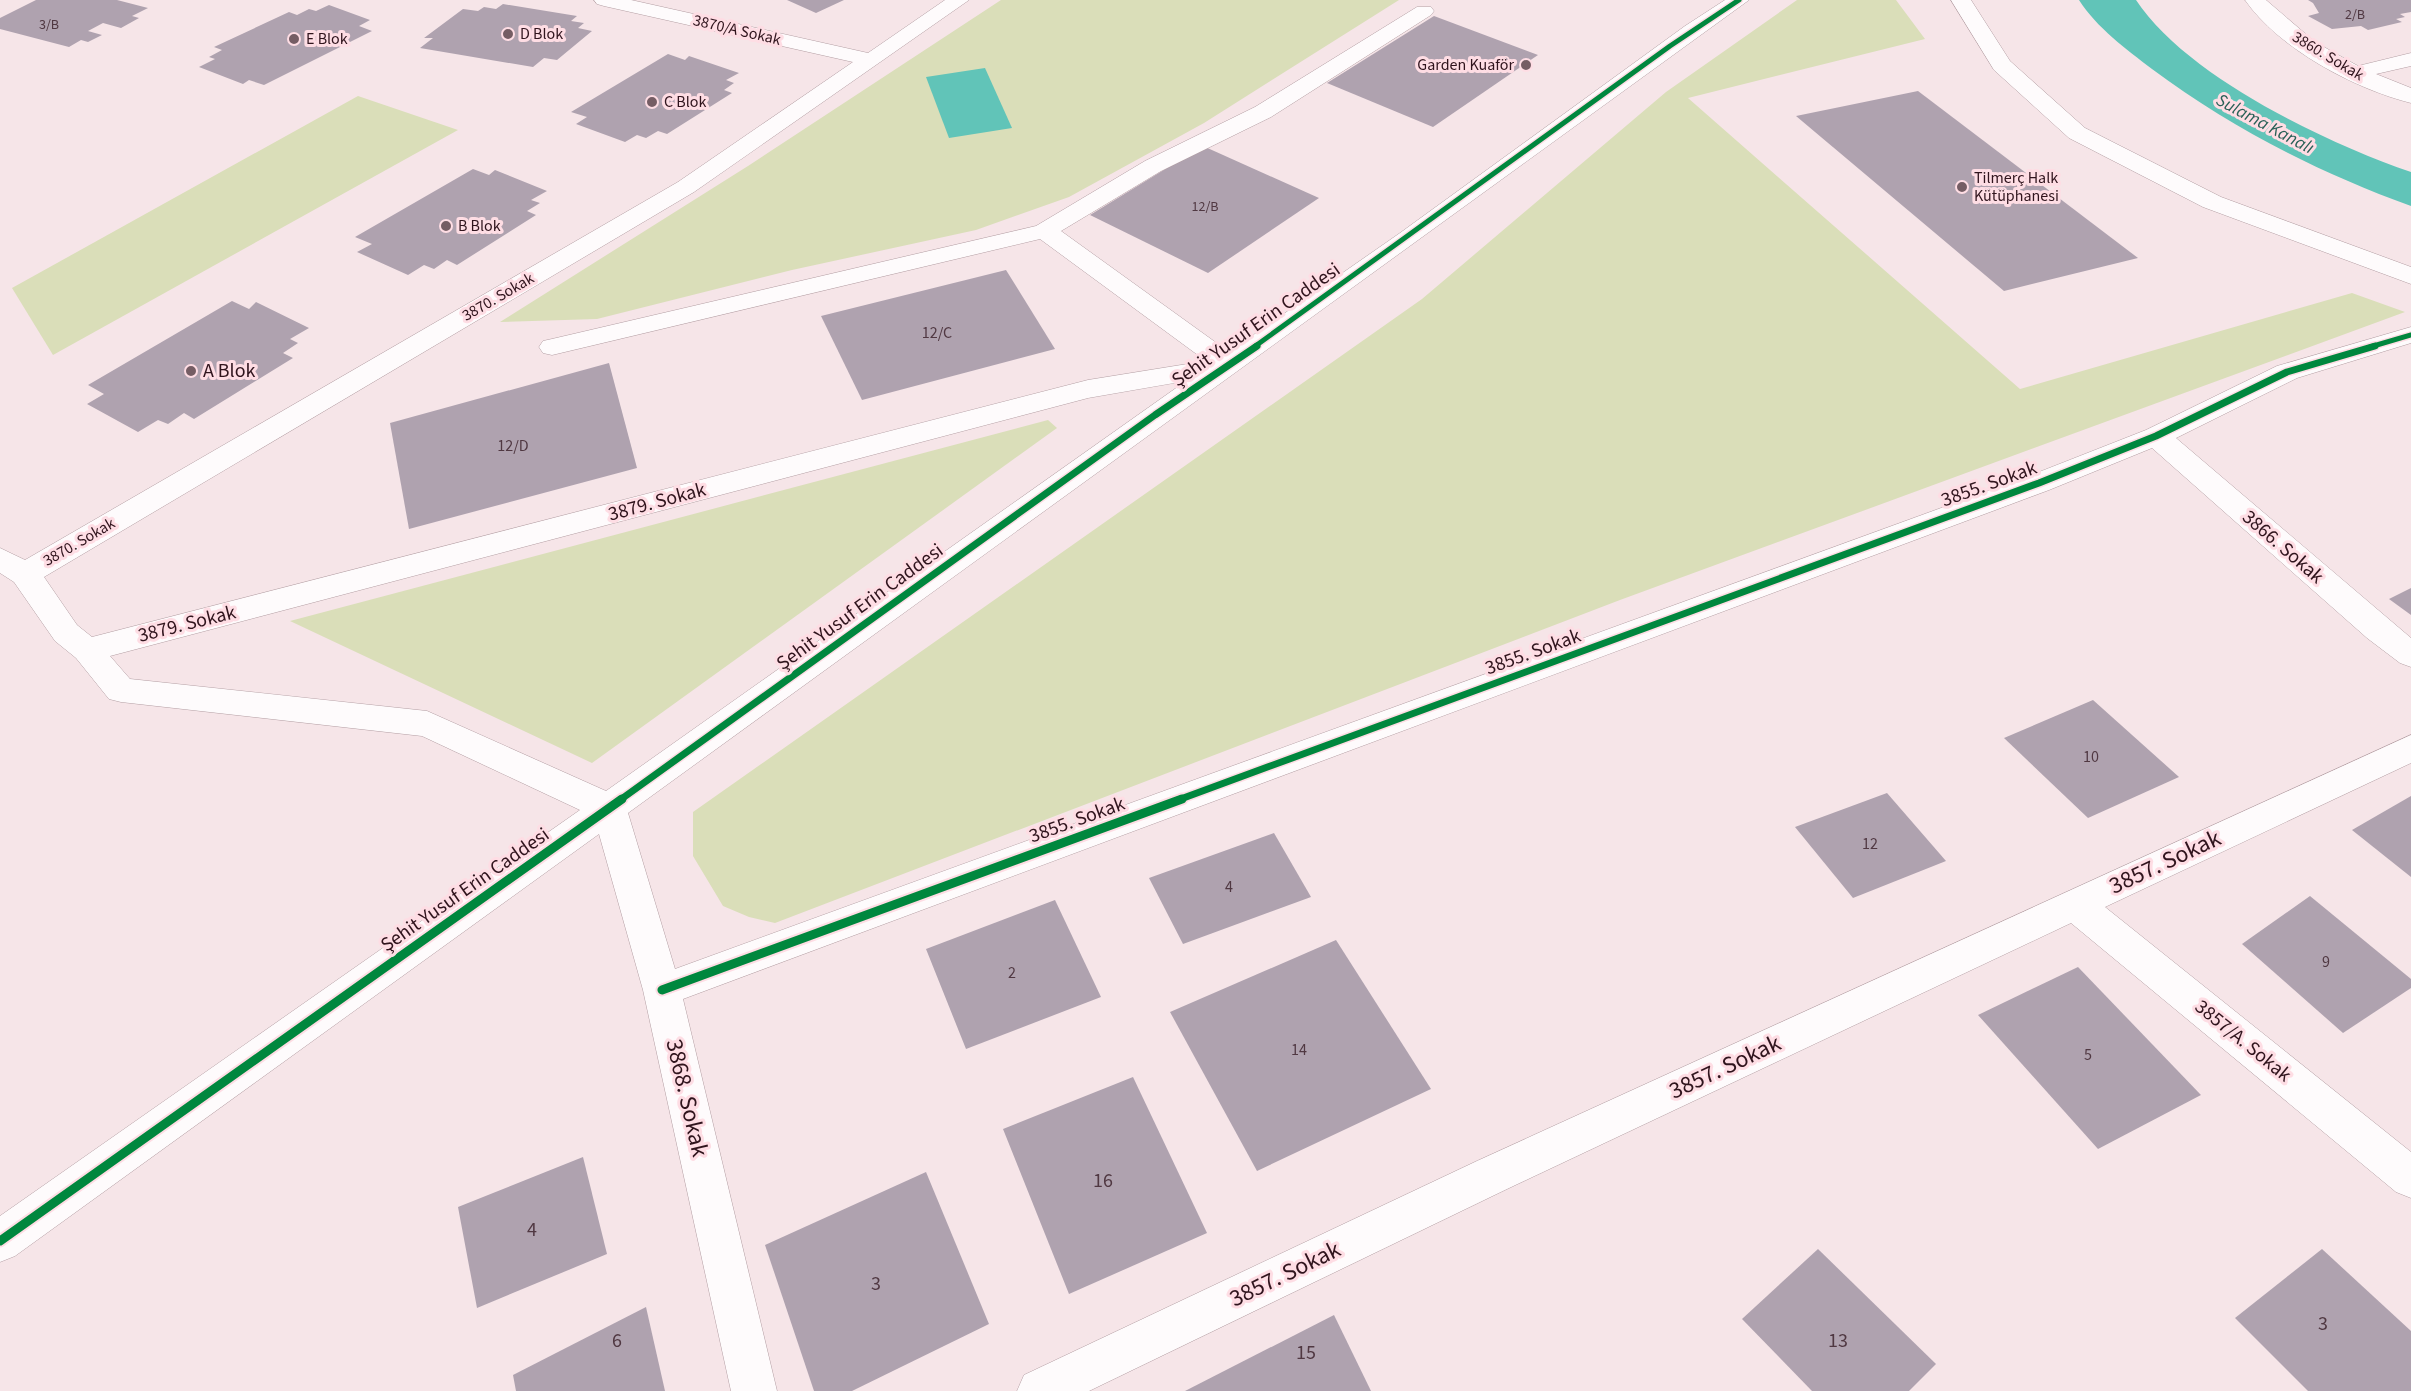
<svg xmlns="http://www.w3.org/2000/svg" width="2411" height="1391" viewBox="0 0 2411 1391" font-family="'Source Sans 3',sans-serif">
<style>
.green{fill:#dadeb9}
.water{fill:#61c4b8}
.building{fill:#afa2af}
.lines{fill:none;stroke-linecap:round;stroke-linejoin:round}
.minor-casing{stroke:#b39ea3;stroke-width:1}
.minor{fill:#fefbfc;fill-rule:evenodd}
.cycleway-far2-casing{stroke:#fedde4;stroke-width:8}
.cycleway-far1-casing{stroke:#fedde4;stroke-width:10}
.cycleway-casing{stroke:#fedde4;stroke-width:13}
.cycleway-far2{stroke:#00873e;stroke-width:5}
.cycleway-far1{stroke:#00873e;stroke-width:7}
.cycleway{stroke:#00873e;stroke-width:9}
.poi-dot{fill:#755d64;stroke:#fedde4;stroke-width:2}
.labels{text-anchor:middle;dominant-baseline:central;stroke-width:6;stroke-linejoin:round;paint-order:stroke}
.far-number-label{font-size:14px;fill:#503842}
.far-street-label{font-size:16px;fill:#30141d;stroke:#fedde4}
.far-poi-label{font-size:16px;fill:#30141d;stroke:#fedde4;text-anchor:start}
.number-label{font-size:16px;fill:#503842}
.far-water-label{font-size:18px;font-style:italic;fill:#296057;stroke:#fedde4}
.street-label{font-size:20px;fill:#30141d;stroke:#fedde4}
.poi-label{font-size:20px;fill:#30141d;stroke:#fedde4;text-anchor:start}
.near-number-label{font-size:20px;fill:#503842}
.near-street-label{font-size:24px;fill:#30141d;stroke:#fedde4}
</style>
<rect width="100%" height="100%" fill="#f6e5e8"/>
<g class="green">
<path d="M1001,0H1399L1204,123L1069,197L976,230L792,270L597,319L500,322L748,166Z"/>
<path d="M1797,0H1896L1925,39L1688,98L2020,389L2352,293L2405,312L1620,600L775,923L749,917L723,906L693,856V812L1422,299L1666,92Z"/>
<path d="M358,96L458,130L53,355L12,288Z"/>
<path d="M1048,420L1057,428L592,763L290,621Z"/>
</g>
<g class="water">
<path d="M2079,0H2136C2186,76 2326,143 2411,172V206C2318,172 2231,128 2152,69C2126,49 2097,28 2079,0Z"/>
<path d="M985,68L1012,128L949,138L926,77Z"/>
</g>
<g class="building">
<path d="M36,0H117L148,8L132,16L139,18L121,28L103,23L88,31L102,35L88,42L81,40L69,47L0,29V18Z"/>
<path d="M787,0H844L816,13Z"/>
<path d="M2308,0H2411V12L2400,14L2405,17L2396,19L2402,22L2368,30L2361,26L2332,29L2308,16L2319,13L2313,3Z"/>
<path d="M503,4L577,16L571,21L584,23L578,28L592,31L557,60L544,58L533,67L420,48L433,38H424L463,9L478,11L484,7L496,9Z"/>
<path d="M329,5L370,20L359,26L372,31L264,85L249,80L243,84L199,67L215,59L209,57L222,50L214,47L289,12L297,15L309,9L316,11Z"/>
<path d="M1434,16L1538,55L1433,127L1327,83Z"/>
<path d="M668,54L685,60L689,56L739,73L726,80L734,83L724,90L732,93L667,134L658,131L646,138L637,135L625,142L576,124L587,117L571,112Z"/>
<path d="M1918,91L2138,258L2004,291L1796,116Z"/>
<path d="M1203,146L1319,198L1208,273L1090,215Z"/>
<path d="M473,169L489,175L495,170L547,191L531,200L540,203L527,211L536,215L457,265L447,260L434,269L424,265L408,275L357,252L372,244L355,237Z"/>
<path d="M1006,270L1055,349L862,400L821,316Z"/>
<path d="M232,301L249,309L256,302L309,328L290,339L298,343L283,353L293,358L194,419L184,413L168,424L158,420L138,432L87,404L104,394L88,385Z"/>
<path d="M609,363L637,468L409,529L390,423Z"/>
<path d="M2411,588V615L2389,599Z"/>
<path d="M2093,700L2179,777L2088,818L2004,738Z"/>
<path d="M1887,793L1946,861L1853,898L1795,827Z"/>
<path d="M2411,796V877L2352,830Z"/>
<path d="M1274,833L1311,897L1183,944L1149,878Z"/>
<path d="M2310,896L2411,979V988L2343,1033L2242,944Z"/>
<path d="M1055,900L1101,997L966,1049L926,949Z"/>
<path d="M1336,940L1431,1089L1257,1171L1170,1012Z"/>
<path d="M2078,967L2201,1095L2098,1149L1978,1015Z"/>
<path d="M1133,1077L1207,1233L1069,1294L1003,1129Z"/>
<path d="M583,1157L607,1254L477,1308L458,1207Z"/>
<path d="M926,1172L989,1324L852,1391H814L765,1245Z"/>
<path d="M1818,1249L1936,1364L1909,1391H1812L1742,1319Z"/>
<path d="M2322,1249L2411,1331V1391H2308L2235,1318Z"/>
<path d="M646,1307L665,1391H516L513,1375Z"/>
<path d="M1334,1315L1371,1391H1185Z"/>
</g>
<g class="lines">
<g class="minor-casing">
<g id="minor">
<path d="M594,0H631L868,53L945,0H969L694,192L44,577L77,625L92,637L1088,380L1206,361L1040,239L552,355L543,353L539,347L543,341L552,339L1036,226L1145,161L1255,107L1417,7H1431L1434,11L1431,15L1271,117L1161,171L1061,231L1229,352L1400,233L1685,26L1725,0H1749L628,813L675,969L2029,476L2146,430L2277,366L2411,327V343L2297,378L2176,438L2411,638V667L2400,663L2367,638L2152,448L2049,490L683,999L777,1391H731L643,990L599,834L15,1256L0,1262V1216L580,810L422,736L121,702L109,699L76,658L55,641L14,582L0,573V548L25,560L678,182L853,62L604,6L597,4ZM1186,381L606,791L427,711L130,679L110,656L1088,398Z"/>
<path d="M1951,0H1971L2010,61L2085,128L2221,197L2411,267V284L2203,207L2069,138L1994,70Z"/>
<path d="M2245,0H2266L2315,42L2358,66L2411,53V66L2376,74L2411,88V103C2355,89 2279,49 2245,0Z"/>
<path d="M2411,735V763L2105,907L2411,1152V1198L2396,1192L2071,923L1507,1189L1089,1391H1017L1024,1375L1477,1161Z"/>
</g>
</g>
<use href="#minor" class="minor"/>
<g class="cycleway-far2-casing">
<g id="cycleway-far2">
<path d="M1254,347L1670,46L1739,0"/>
<path d="M2370,347L2411,335"/>
</g>
</g>
<g class="cycleway-far1-casing">
<g id="cycleway-far1">
<path d="M620,800L1155,415L1257,346"/>
<path d="M1178,800L2039,483L2156,436L2287,372L2375,346"/>
</g>
</g>
<g class="cycleway-casing">
<g id="cycleway">
<path d="M662,990L1182,799"/>
<path d="M0,1241L622,799"/>
</g>
</g>
<use href="#cycleway-far2" class="cycleway-far2"/>
<use href="#cycleway-far1" class="cycleway-far1"/>
<use href="#cycleway" class="cycleway"/>
</g>
<g class="poi-dot">
<circle cx="508" cy="34" r="6"/>
<circle cx="294" cy="39" r="6"/>
<circle cx="1526" cy="65" r="6"/>
<circle cx="652" cy="102" r="6"/>
<circle cx="1962" cy="187" r="6"/>
<circle cx="446" cy="226" r="6"/>
<circle cx="191" cy="371" r="6"/>
</g>
<g class="labels">
<g class="far-number-label">
<text x="2355" y="15">2/B</text>
<text x="49" y="25">3/B</text>
<text x="1205" y="207">12/B</text>
</g>
<g class="far-street-label">
<text transform="translate(737 30) rotate(13)">3870/A Sokak</text>
<text transform="translate(2328 56) rotate(31)">3860. Sokak</text>
<text transform="translate(498 297) rotate(-30)">3870. Sokak</text>
<text transform="translate(79 542) rotate(-30)">3870. Sokak</text>
</g>
<g class="far-poi-label">
<text x="520" y="34">D Blok</text>
<text x="306" y="39">E Blok</text>
<text x="1514" y="65" text-anchor="end">Garden Kuaför</text>
<text x="664" y="102">C Blok</text>
<text x="1974" y="178">Tilmerç Halk<tspan x="1974" dy="18">Kütüphanesi</tspan></text>
<text x="458" y="226">B Blok</text>
</g>
<g class="number-label">
<text x="937" y="333">12/C</text>
<text x="513" y="446">12/D</text>
<text x="2091" y="757">10</text>
<text x="1870" y="844">12</text>
<text x="1229" y="887">4</text>
<text x="2326" y="962">9</text>
<text x="1012" y="973">2</text>
<text x="1299" y="1050">14</text>
<text x="2088" y="1055">5</text>
</g>
<g class="far-water-label">
<text transform="translate(2265 124) rotate(28)">Sulama Kanalı</text>
</g>
<g class="street-label">
<text transform="translate(1256 325) rotate(-35)">Şehit Yusuf Erin Caddesi</text>
<text transform="translate(1989 484) rotate(-20)">3855. Sokak</text>
<text transform="translate(657 502) rotate(-15)">3879. Sokak</text>
<text transform="translate(2283 547) rotate(41)">3866. Sokak</text>
<text transform="translate(860 607) rotate(-36)">Şehit Yusuf Erin Caddesi</text>
<text transform="translate(187 624) rotate(-14)">3879. Sokak</text>
<text transform="translate(1533 652) rotate(-20)">3855. Sokak</text>
<text transform="translate(1077 820) rotate(-20)">3855. Sokak</text>
<text transform="translate(465 890) rotate(-35)">Şehit Yusuf Erin Caddesi</text>
<text transform="translate(2243 1041) rotate(39)">3857/A. Sokak</text>
</g>
<g class="poi-label">
<text x="203" y="371">A Blok</text>
</g>
<g class="near-number-label">
<text x="1103" y="1181">16</text>
<text x="532" y="1230">4</text>
<text x="876" y="1284">3</text>
<text x="2323" y="1324">3</text>
<text x="617" y="1341">6</text>
<text x="1838" y="1341">13</text>
<text x="1306" y="1353">15</text>
</g>
<g class="near-street-label">
<text transform="translate(2165 862) rotate(-25)">3857. Sokak</text>
<text transform="translate(1725 1067) rotate(-25)">3857. Sokak</text>
<text transform="translate(687 1098) rotate(77)">3868. Sokak</text>
<text transform="translate(1285 1274) rotate(-26)">3857. Sokak</text>
</g>
</g>
</svg>
